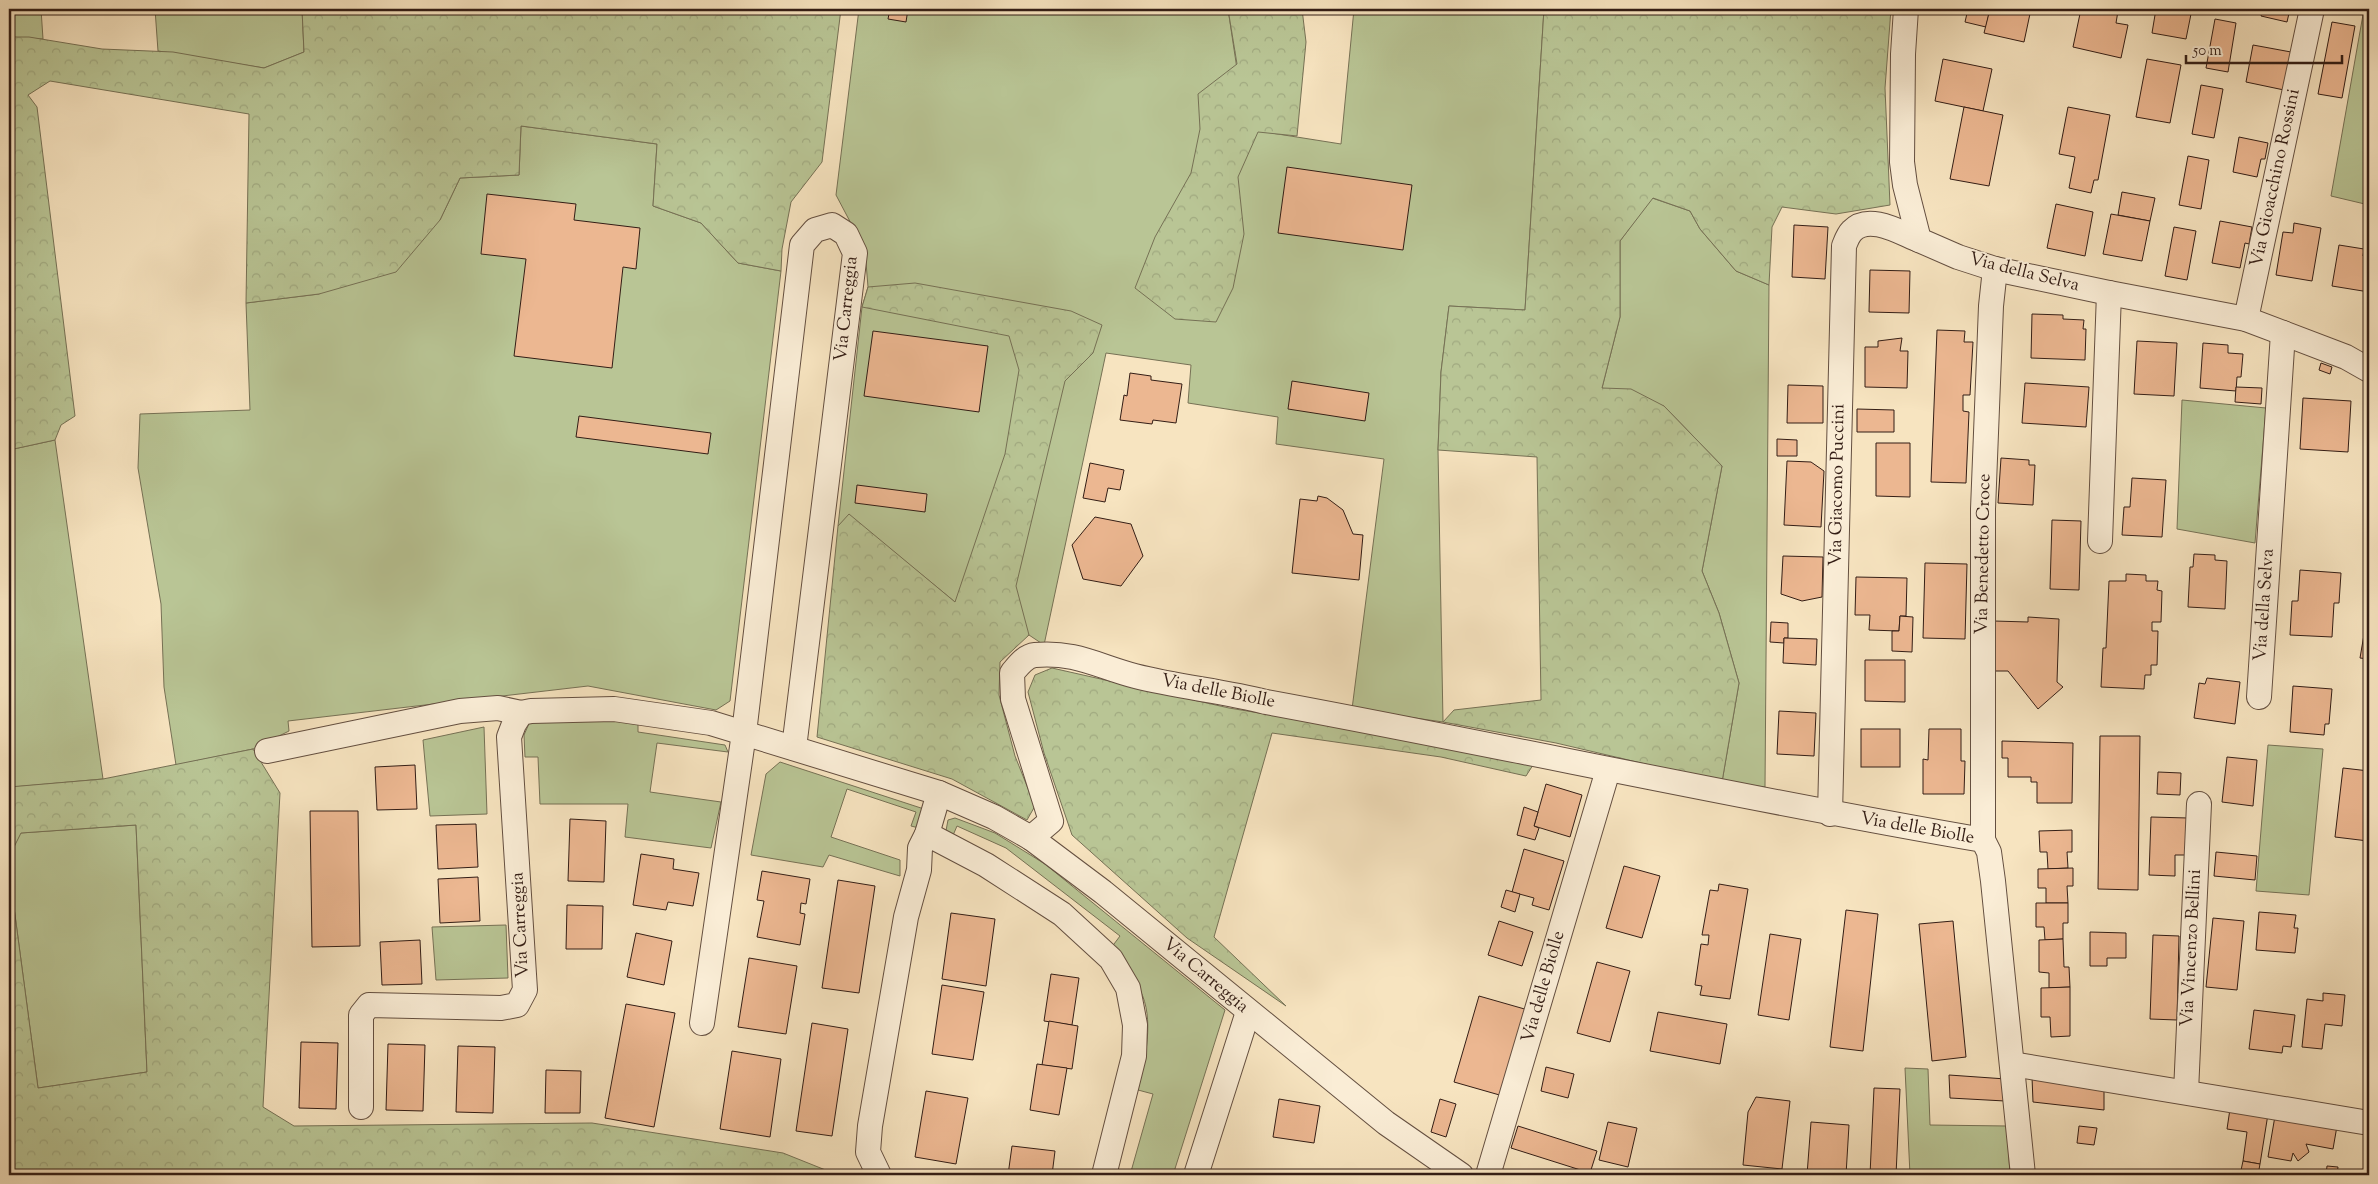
<svg xmlns="http://www.w3.org/2000/svg" width="2378" height="1184" viewBox="0 0 2378 1184" font-family="'Sorts Mill Goudy',serif">
<style>
.grass{fill:#b9c595;stroke:#767155}
.forest{fill:url(#forest-crowns);stroke:#767155}
.building{fill:#ecb791;stroke:#331d15}
.lines{fill:none;stroke-linecap:round;stroke-linejoin:round}
.minor-casing{stroke:#644f40;stroke-width:26}
.minor{stroke:#faedd6;stroke-width:24}
.labels{text-anchor:middle;dominant-baseline:central;stroke-width:4;stroke-linejoin:round;paint-order:stroke}
.street-label{font-size:18px;fill:#331d15;stroke:#faedd6}
</style>
<defs>
<pattern id="forest-crowns" width="20" height="18" patternUnits="userSpaceOnUse" patternTransform="scale(1.25)"><rect width="20" height="18" fill="#b9c595"/><path d="M2 6a3 3 0 1 1 6 0M12 15a3 3 0 1 1 6 0" fill="none" stroke="#a0a980"/></pattern>
</defs>
<rect width="100%" height="100%" fill="#f7e4c0"/>
<filter id="stains"><feTurbulence type="fractalNoise" baseFrequency=".004" numOctaves="4"/><feColorMatrix values="0 0 0 0 .2 0 0 0 0 .09 0 0 0 0 .02 0 0 0 .5 -.17"/></filter>
<radialGradient id="worn" r=".72"><stop offset=".6" stop-color="#630" stop-opacity="0"/><stop offset="1" stop-color="#630" stop-opacity=".3"/></radialGradient>
<g class="grass">
<path d="M9,9H41L43,39L9,37Z"/>
<path d="M155,9H302L304,52L264,68L158,51Z"/>
<path d="M859,9H1228L1246,129L1341,144L1354,9H1544L1525,310L1449,306L1441,372L1438,450L1443,722L1352,709L1384,459L1276,444L1278,417L1188,403L1191,365L1106,353L1044,645L1029,635L955,602L849,515L838,526L862,307L868,287L865,250L836,195Z"/>
<path d="M2364,9H2369V205L2331,196Z"/>
<path d="M521,126L657,144L653,206L701,223L738,263L781,271L730,701L716,710L588,686L288,721L289,731L253,749L176,765L164,687L161,604L138,468L140,414L250,410L246,303L319,294L440,220L460,178L519,175Z"/>
<path d="M1652,198L1690,211L1700,229L1736,271L1769,285L1765,787L1722,782L1739,683L1719,613L1702,571L1722,466L1664,406L1602,388L1620,317V241Z"/>
<path d="M2182,400L2266,408L2255,543L2177,529Z"/>
<path d="M55,440L103,779L13,787L9,766V450Z"/>
<path d="M567,717L638,722V732L725,745L728,752L657,743L650,792L721,802L711,848L625,837L628,804H540L538,757H525L524,735L531,719Z"/>
<path d="M484,727L487,814L430,816L423,740Z"/>
<path d="M2268,745L2323,749L2309,895L2256,891Z"/>
<path d="M780,762L924,809L919,828L911,826L916,812L847,789L831,837L900,860V876L829,855L823,867L751,855L766,774Z"/>
<path d="M955,818L995,833L1045,864L1225,1010L1173,1175H1130L1153,1094L1138,1090C1145,1059 1155,1019 1140,990C1132,975 1120,961 1111,948L1120,936L1006,848L957,826L951,840L945,836L948,820Z"/>
<path d="M136,825L147,1072L38,1088L9,870V857L20,833Z"/>
<path d="M506,925L508,978L436,980L432,927Z"/>
<path d="M1905,1068L1928,1069L1930,1125L2007,1126L2010,1175H1910Z"/>
</g>
<g class="forest">
<path d="M302,9H841L822,162L791,202L782,249L781,271L738,263L701,223L653,206L657,144L521,126L519,175L460,178L440,220L396,272L319,294L246,303L249,114L50,81L28,95L37,107L75,416L61,425L55,440L9,450V37H29L102,49L173,52L264,68L304,52Z"/>
<path d="M1228,9H1302L1306,42L1297,136L1258,132L1238,177L1244,234L1233,288L1216,322L1175,319L1135,288L1155,237L1191,173L1200,129L1198,94L1237,64Z"/>
<path d="M1544,9H1891L1885,88L1890,205L1836,214L1782,207L1772,227L1769,285L1736,271L1700,229L1690,211L1653,198L1620,241V317L1602,388L1631,389L1664,406L1722,466L1702,571L1719,613L1739,683L1722,782L1556,743L1443,722L1454,710L1541,700L1537,457L1438,450L1441,372L1449,306L1525,310Z"/>
<path d="M915,283L1071,311L1102,325L1093,353L1065,381L1016,586L1029,635L1000,662L999,695L1015,756L1035,806L1027,820L952,779L817,737L838,526L849,514L955,602L1005,454L1019,370L1009,336L862,307L868,287Z"/>
<path d="M1052,668L1229,708L1447,744L1533,765L1526,776L1441,757L1272,733L1214,937L1286,1006L1187,938L1072,835L1044,753L1028,692L1035,675Z"/>
<path d="M253,749L280,793L263,1107L294,1126L592,1123L783,1153L838,1175H9V870L38,1088L147,1072L136,825L21,833L9,857V787L103,779Z"/>
</g>
<g class="building">
<path d="M890,9H908L906,22L888,19Z"/>
<path d="M1968,9H1990L1986,27L1965,22Z"/>
<path d="M1990,9H2031L2024,42L1984,33Z"/>
<path d="M2081,9H2106L2118,11L2116,23L2128,25L2121,58L2073,47Z"/>
<path d="M2156,9H2192L2186,39L2152,33Z"/>
<path d="M2263,9H2290L2287,22L2261,16Z"/>
<path d="M2215,19L2236,23L2228,72L2206,68Z"/>
<path d="M2332,22L2355,26L2342,98L2318,94Z"/>
<path d="M2253,45L2291,52L2284,90L2246,82Z"/>
<path d="M1943,59L1992,69L1983,111L1935,101Z"/>
<path d="M2147,59L2181,65L2170,123L2136,117Z"/>
<path d="M2201,85L2223,89L2214,138L2192,134Z"/>
<path d="M1964,107L2003,115L1989,186L1950,179Z"/>
<path d="M2068,107L2110,115L2098,180H2094L2091,193L2069,188L2075,157L2059,154Z"/>
<path d="M2239,137L2268,143L2265,159H2261L2257,177L2233,172Z"/>
<path d="M2188,156L2209,160L2201,209L2179,205Z"/>
<path d="M1287,167L1412,185L1403,250L1278,233Z"/>
<path d="M2122,192L2155,198L2150,221L2118,215Z"/>
<path d="M487,194L576,204L574,220L640,228L636,269L623,267L612,368L514,356L526,259L481,254Z"/>
<path d="M2056,204L2093,212L2085,256L2047,248Z"/>
<path d="M2111,214L2150,221L2142,261L2103,254Z"/>
<path d="M2220,221L2252,227L2249,244L2245,243L2240,268L2212,263Z"/>
<path d="M2294,223L2321,228L2312,281L2276,275L2283,232L2293,233Z"/>
<path d="M1794,225L1828,227L1825,279L1792,277Z"/>
<path d="M2174,227L2196,231L2187,280L2165,276Z"/>
<path d="M2339,245L2364,249L2363,256L2369,257V292L2332,286Z"/>
<path d="M1870,270L1910,271L1909,313L1869,312Z"/>
<path d="M2032,314L2063,315V319L2084,320L2083,329H2086L2085,360L2031,358Z"/>
<path d="M1937,330L1965,331L1964,342H1973L1970,395H1963V411L1969,412L1966,483L1931,482Z"/>
<path d="M873,331L988,346L979,412L864,396Z"/>
<path d="M1902,338L1900,351H1908L1907,388L1865,387V347H1878V341Z"/>
<path d="M2137,341L2177,343L2174,396L2134,394Z"/>
<path d="M2203,343L2228,345V353L2243,354L2241,377H2237L2236,391L2200,388Z"/>
<path d="M2321,363L2332,367L2330,374L2319,370Z"/>
<path d="M1130,373L1151,376V380L1182,384L1176,423L1153,420L1152,424L1120,420L1124,395L1127,396Z"/>
<path d="M1292,381L1369,393L1365,421L1288,409Z"/>
<path d="M2025,383L2089,387L2086,427L2022,423Z"/>
<path d="M1788,385L1823,386V423H1787Z"/>
<path d="M2236,387L2262,388L2261,404L2235,402Z"/>
<path d="M2303,398L2351,401L2348,452L2300,449Z"/>
<path d="M1857,409L1894,410V432H1857Z"/>
<path d="M579,416L711,433L708,454L576,437Z"/>
<path d="M1777,439L1797,440V456H1777Z"/>
<path d="M1876,443H1910V497L1876,496Z"/>
<path d="M2001,458L2029,460V465H2035L2033,505L1998,503Z"/>
<path d="M1787,461L1811,462L1824,471L1821,527L1784,525Z"/>
<path d="M1090,463L1124,470L1120,490L1108,488L1105,502L1083,498Z"/>
<path d="M2132,478L2166,480L2162,537L2122,535L2124,507H2130Z"/>
<path d="M857,485L927,494L925,512L855,503Z"/>
<path d="M1318,496L1327,498L1343,510L1353,534L1363,535L1359,580L1292,573L1300,499L1317,501Z"/>
<path d="M1095,517L1131,524L1143,556L1121,586L1083,579L1072,545Z"/>
<path d="M2052,520L2081,521L2079,590L2050,589Z"/>
<path d="M2194,554L2215,555V560L2227,561L2225,609L2188,607L2190,567H2193Z"/>
<path d="M1783,556L1823,557L1822,597L1802,601L1781,594Z"/>
<path d="M1925,563L1967,564L1965,639L1923,638Z"/>
<path d="M2300,570L2341,573L2339,603H2334L2332,637L2290,635L2292,601H2298Z"/>
<path d="M2126,574L2146,575V581H2158L2157,590L2162,591L2161,622H2152V631H2158L2157,665H2151V675H2145L2144,689L2101,687L2103,648H2106L2109,581H2126Z"/>
<path d="M1856,577L1907,578L1906,616H1900L1899,631L1869,630L1870,615H1855Z"/>
<path d="M1900,616L1913,617L1912,652L1892,651V631H1899Z"/>
<path d="M2028,617L2059,619L2057,682L2063,687L2038,709L2008,671H1992L1994,621L2028,622Z"/>
<path d="M2367,617L2369,618V659L2360,658Z"/>
<path d="M1771,622L1788,623V638H1784V643L1770,642Z"/>
<path d="M1784,638L1817,639L1816,665L1783,663Z"/>
<path d="M1865,660H1905V702L1865,701Z"/>
<path d="M2207,678L2240,682L2235,724L2194,718L2199,683L2205,684Z"/>
<path d="M2293,686L2332,689L2329,724H2325L2324,735L2290,732Z"/>
<path d="M1779,711L1816,713L1814,756L1777,754Z"/>
<rect x="1861" y="729" width="39" height="38"/>
<path d="M1929,729H1961V761H1965L1964,794H1923V759L1928,760Z"/>
<path d="M2100,736H2140L2138,890L2098,889Z"/>
<path d="M2002,741L2073,743L2072,803H2037V782H2031V777H2008V758H2002Z"/>
<path d="M2227,757L2257,760L2253,806L2222,802Z"/>
<path d="M415,765L417,809L377,810L375,767Z"/>
<path d="M2343,768L2369,771L2368,841L2335,837Z"/>
<path d="M2158,772L2181,773L2180,795L2157,794Z"/>
<path d="M1546,784L1582,795L1570,837L1534,826Z"/>
<path d="M1524,807L1538,812L1534,826L1539,828L1535,840L1517,835Z"/>
<path d="M310,811H358L360,946L312,947Z"/>
<path d="M2151,817L2188,818L2187,855H2175V876L2149,875Z"/>
<path d="M570,819L606,821L604,882L568,881Z"/>
<path d="M476,824L478,867L438,869L436,825Z"/>
<path d="M2072,830V852H2067L2068,868L2048,869L2047,852H2040L2039,831Z"/>
<path d="M1524,849L1564,861L1549,910L1532,905L1534,898L1512,892Z"/>
<path d="M2216,852L2257,856L2255,880L2214,876Z"/>
<path d="M641,854L674,859L673,869L699,873L693,906L668,902L666,910L633,905Z"/>
<path d="M1624,866L1660,876L1642,938L1606,928Z"/>
<path d="M2073,868V886H2067L2068,903H2046V888H2038V869Z"/>
<path d="M762,871L810,879L806,904L801,903L800,913L805,914L800,945L757,937L764,901L757,900Z"/>
<path d="M478,877L480,921L440,923L438,879Z"/>
<path d="M838,880L875,886L859,993L822,988Z"/>
<path d="M1719,884L1748,889L1730,999L1700,995L1702,986L1695,985L1701,944L1708,945L1709,935H1702L1710,890L1718,891Z"/>
<path d="M1506,890L1520,894L1515,912L1501,907Z"/>
<path d="M2036,903H2068V923H2063V939L2045,940L2044,927H2036Z"/>
<path d="M567,905L603,906L602,949H566Z"/>
<path d="M1846,910L1878,914L1863,1051L1830,1047Z"/>
<path d="M2259,912L2296,915L2294,928H2298L2295,953L2256,950Z"/>
<path d="M951,913L995,919L986,986L942,979Z"/>
<path d="M2213,918L2244,921L2237,990L2206,987Z"/>
<path d="M1499,921L1533,932L1522,966L1488,955Z"/>
<path d="M1953,921L1966,1057L1932,1061L1919,924Z"/>
<path d="M2090,932L2126,933V958H2107V966H2090Z"/>
<path d="M636,933L672,941L664,985L627,977Z"/>
<path d="M1770,934L1801,939L1789,1020L1758,1015Z"/>
<path d="M2153,935L2179,936L2177,1020L2150,1019Z"/>
<path d="M2063,939L2064,967H2069L2070,987L2049,988V973L2039,972V940Z"/>
<path d="M420,940L422,984L382,985L380,942Z"/>
<path d="M749,958L797,966L786,1034L738,1027Z"/>
<path d="M1597,962L1630,971L1610,1042L1577,1033Z"/>
<path d="M1051,974L1079,978L1072,1025L1044,1021Z"/>
<path d="M942,985L984,992L973,1060L932,1054Z"/>
<path d="M2070,987V1036L2051,1037L2050,1017H2041V988Z"/>
<path d="M2323,993L2345,995L2342,1026L2325,1024L2322,1049L2302,1047L2307,999L2323,1001Z"/>
<path d="M1479,996L1528,1010L1503,1096L1454,1082Z"/>
<path d="M626,1004L675,1013L654,1127L605,1118Z"/>
<path d="M2254,1010L2295,1015L2291,1047L2283,1046L2282,1053L2249,1049Z"/>
<path d="M1658,1012L1727,1024L1720,1064L1650,1051Z"/>
<path d="M1049,1021L1078,1026L1072,1069L1042,1065Z"/>
<path d="M812,1023L848,1029L832,1136L796,1131Z"/>
<path d="M301,1042L338,1043L336,1109L299,1108Z"/>
<path d="M388,1044L425,1045L423,1111L386,1110Z"/>
<path d="M458,1046L495,1047L493,1113L456,1112Z"/>
<path d="M732,1051L781,1059L770,1137L720,1129Z"/>
<path d="M1037,1064L1067,1068L1059,1115L1030,1110Z"/>
<path d="M1546,1067L1574,1074L1568,1098L1541,1091Z"/>
<path d="M546,1070L581,1071L580,1113H545Z"/>
<path d="M1949,1075L2006,1079L2005,1101L1950,1098Z"/>
<path d="M2032,1077L2104,1088V1110L2033,1102Z"/>
<path d="M1874,1088L1900,1089L1896,1175H1870Z"/>
<path d="M926,1091L968,1098L956,1164L915,1157Z"/>
<path d="M1756,1097L1790,1101L1782,1169L1743,1165L1748,1112Z"/>
<path d="M1279,1099L1320,1106L1314,1143L1273,1137Z"/>
<path d="M1440,1099L1456,1104L1446,1137L1431,1132Z"/>
<path d="M2230,1109L2268,1114L2260,1164L2243,1161L2247,1132L2227,1129Z"/>
<path d="M2275,1116L2337,1126L2333,1149L2306,1144L2309,1152L2298,1161L2293,1153L2291,1161L2268,1157Z"/>
<path d="M1608,1122L1637,1128L1628,1167L1599,1160Z"/>
<path d="M1811,1122L1849,1125L1846,1175H1807Z"/>
<path d="M1518,1126L1597,1151L1590,1173L1511,1148Z"/>
<path d="M2079,1126L2097,1128L2094,1145L2077,1143Z"/>
<path d="M1012,1146L1055,1151L1052,1175H1008Z"/>
<path d="M2243,1161L2260,1164L2258,1175H2240Z"/>
<path d="M2327,1166L2338,1167L2337,1175H2326Z"/>
</g>
<g class="lines">
<g class="minor-casing">
<g id="minor">
<path d="M1906,9L1903,54L1902,162L1905,185L1919,240L1958,257L1995,269L2109,293L2246,319L2346,357L2369,370"/>
<path d="M2246,319L2312,9"/>
<path d="M2100,541L2109,293"/>
<path d="M2259,697L2283,333"/>
<path d="M267,751L460,711L498,708L521,713"/>
<path d="M1830,814L1844,246C1846,241 1848,235 1852,231C1869,213 1901,233 1919,240"/>
<path d="M927,834L986,865L1062,914L1111,959L1128,988L1135,1025L1134,1056L1104,1175"/>
<path d="M1031,838L1051,821L1013,699L1012,673C1018,666 1025,656 1035,655C1074,651 1100,667 1135,676C1178,687 1223,691 1266,702C1505,746 1743,799 1983,840L1989,852L1993,881L2023,1175"/>
<path d="M1983,840V509L1991,306L1995,269"/>
<path d="M702,1023L744,733L802,245L815,230L832,225L846,234L855,253L794,748"/>
<path d="M2012,1064L2369,1123"/>
<path d="M2186,1092L2199,804"/>
<path d="M361,1107V1015L369,1005L501,1008L517,1005L525,990L509,737L514,724L521,713L531,711L614,709L711,723L939,793L994,817L1031,838L1103,892L1386,1123L1461,1175"/>
<path d="M879,1175L868,1152L870,1126L906,917L919,870L920,848L927,834L939,793"/>
<path d="M1196,1175L1248,1012"/>
<path d="M1488,1175L1608,770"/>
</g>
</g>
<use href="#minor" class="minor"/>
</g>
<g class="labels">
<g class="street-label">
<text transform="translate(2276 178) rotate(-78)">Via Gioacchino Rossini</text>
<text transform="translate(2024 273) rotate(14)">Via della Selva</text>
<text transform="translate(847 309) rotate(-84)">Via Carreggia</text>
<text transform="translate(1838 485) rotate(-89)">Via Giacomo Puccini</text>
<text transform="translate(1984 554) rotate(-89)">Via Benedetto Croce</text>
<text transform="translate(2265 605) rotate(-86)">Via della Selva</text>
<text transform="translate(1218 692) rotate(11)">Via delle Biolle</text>
<text transform="translate(1917 829) rotate(10)">Via delle Biolle</text>
<text transform="translate(521 925) rotate(-93)">Via Carreggia</text>
<text transform="translate(2192 948) rotate(-87)">Via Vincenzo Bellini</text>
<text transform="translate(1205 976) rotate(40)">Via Carreggia</text>
<text transform="translate(1544 987) rotate(-74)">Via delle Biolle</text>
</g>
</g>
<rect width="2378" height="1184" fill="none" stroke="#f7e4c0" stroke-width="30"/>
<rect x="10" y="10" width="2358" height="1164" fill="none" stroke="#331d15" stroke-width="2.5"/>
<rect x="15" y="15" width="2348" height="1154" fill="none" stroke="#331d15"/>
<path d="M2186 55v8h156v-8" fill="none" stroke="#331d15" stroke-width="2.5"/>
<text x="2193" y="55" font-size="15" fill="#331d15" stroke="#faedd6" stroke-width="4" paint-order="stroke">50 m</text>
<rect width="100%" height="100%" filter="url(#stains)"/>
<rect width="100%" height="100%" fill="url(#worn)"/>
</svg>
